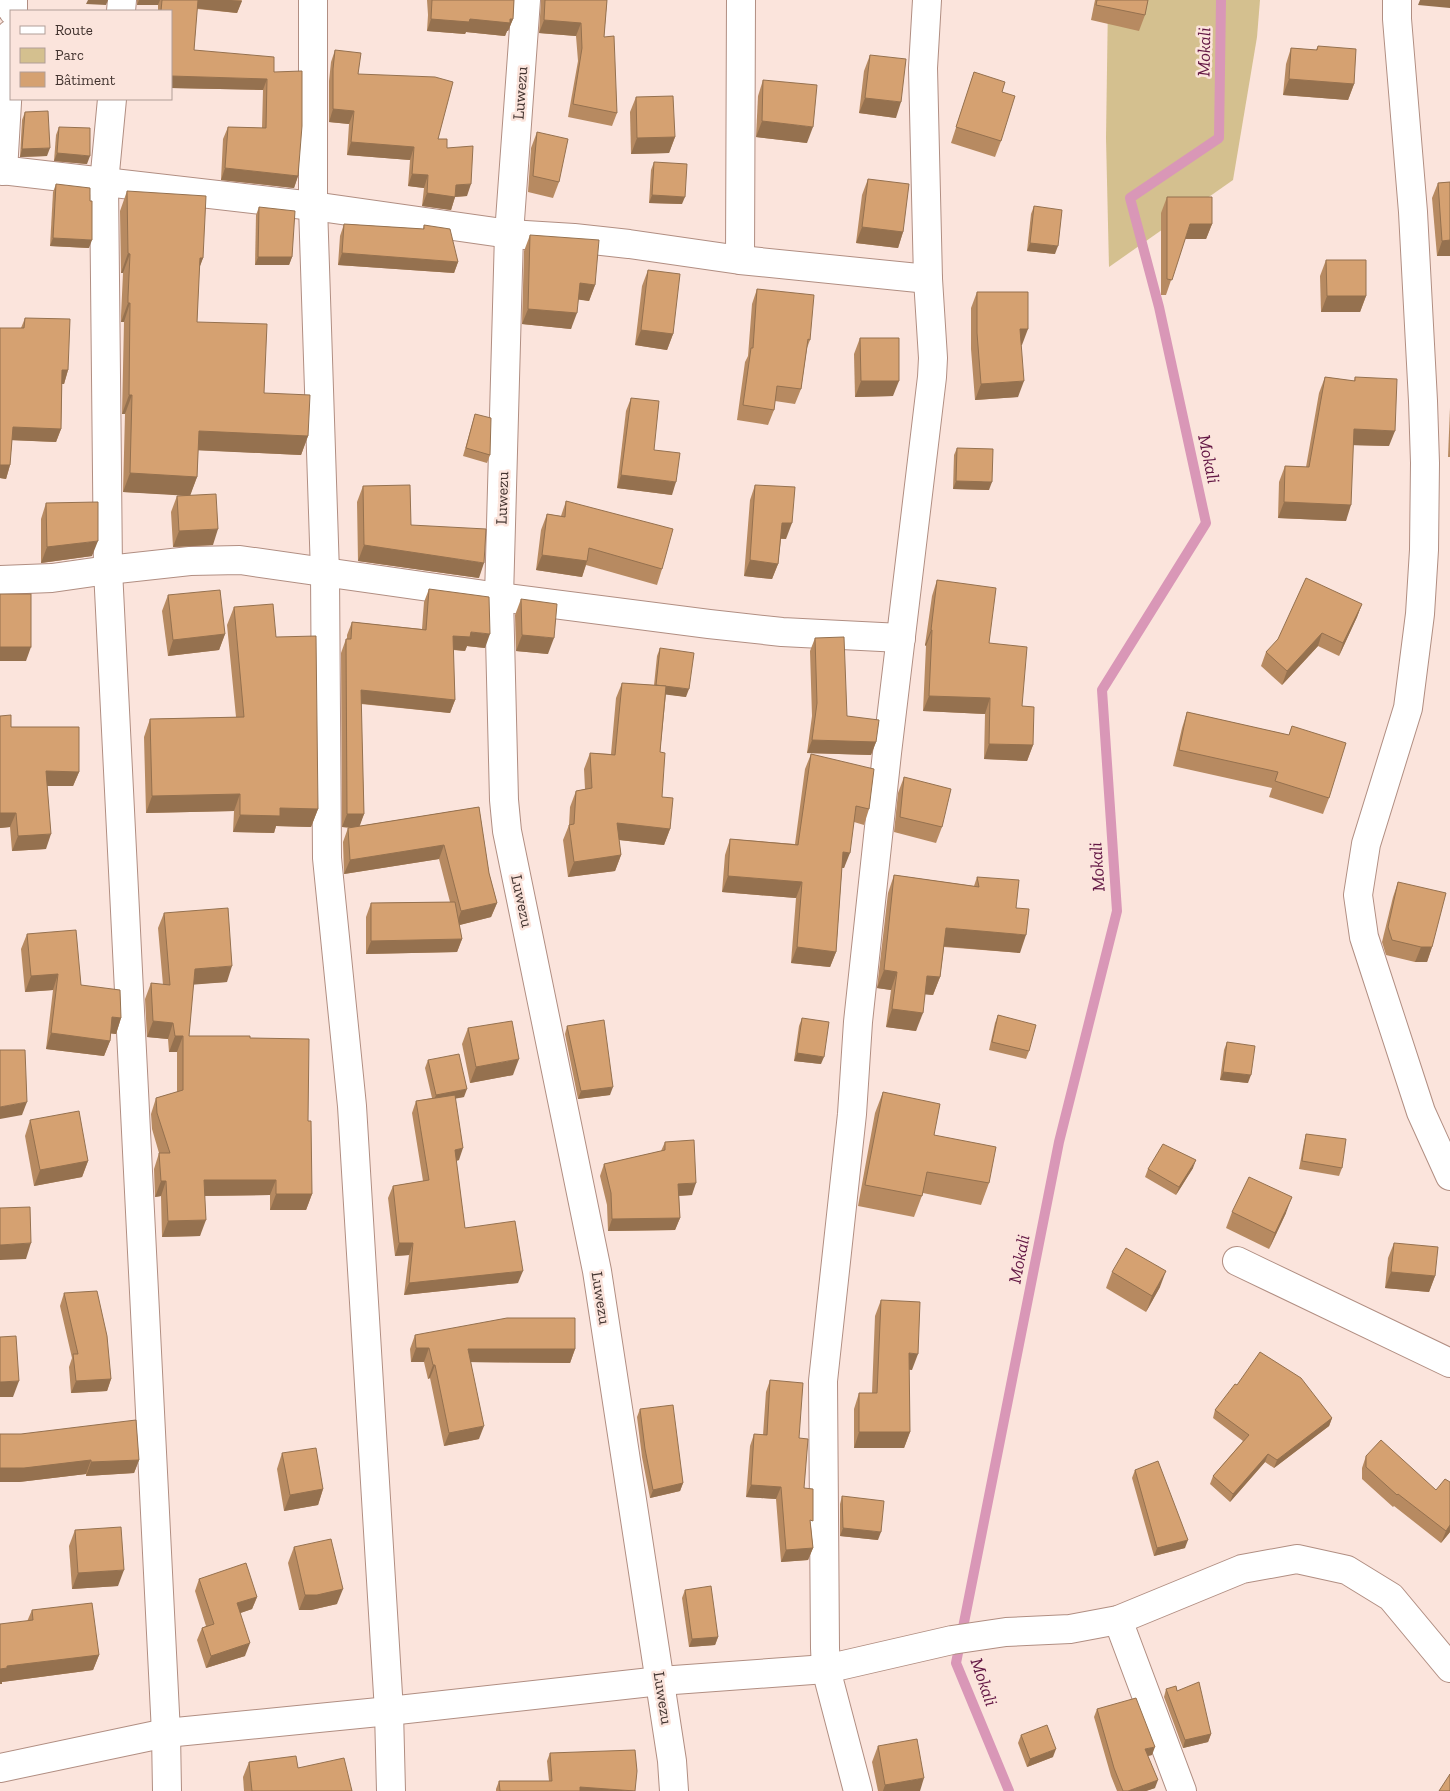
<svg xmlns="http://www.w3.org/2000/svg" width="1450" height="1791" viewBox="0 0 1450 1791" font-family="'Zilla Slab',serif">
<style>
.green{fill:#d4c08f}
.lines{fill:none;stroke-linecap:round;stroke-linejoin:round}
.stream{stroke:#d997b7;stroke-width:10}
.street-casing{stroke:#b18e82;stroke-width:30}
.street{stroke:#fff;stroke-width:28}
.wall{fill:#b78a61}
.shaded-wall{fill:#95714f}
.building{fill:#d5a171;stroke:#95714f}
.labels{text-anchor:middle;dominant-baseline:central;stroke-width:5;stroke-linejoin:round;paint-order:stroke}
.street-label{font-size:16px;fill:#433430;stroke:#fbe4dc}
.water-label{font-size:18px;font-style:italic;fill:#631744;stroke:#fbe4dc}
</style>
<rect width="100%" height="100%" fill="#fbe4dc"/>
<path class="green" d="M1108,0H1260L1257,37L1233,180L1109,267L1106,138Z"/>
<g class="lines">
<path class="stream" d="M1009,1791L956,1663L1059,1142L1117,911L1102,690L1206,523L1159,307L1130,198L1219,138L1221,0"/>
<g class="street-casing">
<g id="street">
<path d="M313,0V206L325,573L327,858L352,1106L389,1711L391,1791"/>
<path d="M526,0L509,234L499,597L504,800L507,831L597,1271L672,1761L674,1791"/>
<path d="M1397,0V19L1413,212L1423,401L1425,463L1424,550L1420,614L1408,708L1366,844L1358,895L1364,937L1421,1112L1450,1176"/>
<path d="M13,11V0"/>
<path d="M121,11L122,0"/>
<path d="M112,99L104,183L108,570L166,1733L167,1791"/>
<path d="M0,170L313,206L509,234L574,238L629,244L740,260L928,279"/>
<path d="M3,171L11,34"/>
<path d="M740,260L741,0"/>
<path d="M0,580L52,578L108,570L190,561L240,560L499,597L709,624L782,632L901,638"/>
<path d="M1237,1261L1450,1363"/>
<path d="M1118,1620L1182,1791"/>
<path d="M0,1768L166,1733L389,1711L660,1681L826,1669L952,1640L1006,1632L1070,1629L1118,1620L1242,1569L1297,1559L1347,1570L1391,1597L1450,1668"/>
<path d="M858,1791L826,1669L825,1648L823,1381L852,1114L858,1022L887,753L932,377L933,358L928,279L923,68L927,0"/>
</g>
</g>
<use href="#street" class="street"/>
</g>
<g class="wall">
<path d="M137,0H242L237,13L197,9L194,50L274,72L298,176L294,188L221,180L223,139L228,127L262,128L263,90L171,88V11H158V5H137Z"/>
<path d="M427,0H514L513,19L508,31H507L505,36L466,32L465,34L427,31L428,15Z"/>
<path d="M541,0H607L604,37L617,113L612,126L568,117L578,61L576,36L539,33Z"/>
<path d="M1095,0H1148L1145,15L1139,31L1091,20Z"/>
<path d="M1318,46L1354,84L1348,100L1283,95L1286,64L1291,48L1316,50Z"/>
<path d="M335,50L358,74L438,139L447,148L467,196L455,197L451,210L422,206L424,188L408,186L410,160L347,155L349,124L329,122V81L331,62Z"/>
<path d="M870,55L896,118L859,113L864,71Z"/>
<path d="M974,72L1002,92L1001,141L995,157L951,143Z"/>
<path d="M763,80L807,143L756,137L758,96Z"/>
<path d="M636,97L675,137L669,153L631,154L630,112Z"/>
<path d="M25,112L47,156L20,157L22,120Z"/>
<path d="M59,127L87,164L54,161L56,135Z"/>
<path d="M537,132L559,182L553,198L528,192L531,148Z"/>
<path d="M654,162L682,204L649,203L651,170Z"/>
<path d="M868,179L903,232L898,248L856,243L862,195Z"/>
<path d="M1450,182V256H1437L1432,198L1438,183Z"/>
<path d="M56,184L89,248L50,246L53,192Z"/>
<path d="M127,191L203,258L199,268L197,322L264,393L308,436L301,455L198,450L197,477L190,495L213,545L173,547L171,512L177,496L185,495L123,492L125,414H122L124,322H121V316L123,273H121L120,211Z"/>
<path d="M1167,197L1212,224L1206,239H1185L1166,295H1161V213Z"/>
<path d="M1034,206L1055,254L1027,251L1031,214Z"/>
<path d="M259,207L292,257L289,265H255L256,215Z"/>
<path d="M344,224L423,229L424,225L458,262L454,273L338,265L340,236Z"/>
<path d="M530,235L595,285L589,301L578,299L571,329L522,324L524,251Z"/>
<path d="M1326,260L1366,296L1360,312H1321L1320,276Z"/>
<path d="M648,270L673,334L667,350L635,345L642,286Z"/>
<path d="M757,289L810,340L807,348L801,389L795,404L775,401L774,410L768,425L737,420L745,362L748,356L752,304Z"/>
<path d="M977,292L1022,345H1021L1018,397L975,400L971,349V308Z"/>
<path d="M25,318L68,370L64,384H62L61,429L56,442L12,440L10,465L6,479L0,478V328H21Z"/>
<path d="M860,338L893,396L855,397L854,354Z"/>
<path d="M1325,377L1354,381L1355,377L1389,446L1353,445L1346,521L1278,518L1279,482L1285,466L1306,467L1319,393Z"/>
<path d="M631,398L672,495L617,488L626,411Z"/>
<path d="M1450,408V457H1448Z"/>
<path d="M475,414L490,455L487,463L463,456Z"/>
<path d="M957,448L989,490L953,489L954,455Z"/>
<path d="M755,485L786,539H781L778,564L772,579L744,576L750,500Z"/>
<path d="M363,486L411,525L479,578L358,561L357,502Z"/>
<path d="M566,501L662,569L657,585L586,565L582,577L536,570L541,530L547,514L561,516Z"/>
<path d="M46,503L92,556L41,563V519Z"/>
<path d="M937,580L989,643L1022,706L1033,745L1027,761L984,759L985,714L923,711L926,646L925,645L932,596Z"/>
<path d="M429,589L485,648L467,646L465,651L453,650L455,700L450,713L361,704L364,814L359,826L479,807L489,873L497,903L491,917L459,925L462,939L457,952L366,954V917L371,903L450,902L439,859L344,874L343,842L348,828H351L342,827L341,653L346,639H347V635L352,622L422,629L424,602Z"/>
<path d="M168,595L225,634L219,650L168,656L162,611Z"/>
<path d="M521,599L548,654L516,651L515,615Z"/>
<path d="M1362,604L1357,617L1339,656L1318,646L1282,685L1261,666L1266,652Z"/>
<path d="M234,607L276,637L318,809L311,827L276,826L274,833L233,832L234,811L146,813L144,737L150,719L236,717L227,625Z"/>
<path d="M815,638L847,716L876,742L871,755L807,753L812,716L810,651Z"/>
<path d="M660,648L686,697L666,694L660,752L662,797L670,829L664,845L619,840L621,855L615,871L568,877L563,840L569,825L570,807L576,791L585,789L584,769L590,753L611,754L616,698L622,683L654,685L657,656Z"/>
<path d="M1187,712L1289,735L1292,726L1329,798L1323,814L1269,797L1272,788L1173,766L1182,728Z"/>
<path d="M0,716L11,727L79,772L73,786H47L46,849L12,851L10,827L0,828Z"/>
<path d="M811,754L869,809L864,825L854,822L844,868H842L836,952L830,967L791,963L796,898L722,892L725,855L730,839L795,844L805,769Z"/>
<path d="M904,777L942,827L936,843L894,832L898,793Z"/>
<path d="M894,875L974,886L977,877L1016,908L1020,953L944,947L940,977L933,995L925,994L916,1031L886,1027L891,990L877,988L888,893Z"/>
<path d="M1398,882L1432,947L1427,962H1415L1386,955L1382,942L1393,897Z"/>
<path d="M164,913L227,982L193,984L189,1036L250,1038L308,1121L312,1194L306,1210H270V1195L205,1196L200,1236L162,1237L161,1196L155,1197L154,1169L159,1153L152,1129L151,1114L156,1098L177,1092V1052H169L168,1039L147,1037L145,999L151,983L163,985L158,928Z"/>
<path d="M27,934L81,985L121,1018L116,1034L110,1033V1041L104,1056L46,1049L53,990L25,992L21,949Z"/>
<path d="M998,1015L1029,1051L1026,1059L989,1050L995,1023Z"/>
<path d="M802,1018L821,1064L794,1061L799,1026Z"/>
<path d="M567,1026L610,1095L578,1099L565,1034Z"/>
<path d="M468,1028L513,1075L470,1083L462,1044Z"/>
<path d="M1227,1042L1248,1083L1220,1080L1224,1050Z"/>
<path d="M428,1060L464,1097L455,1098L459,1160L456,1161L465,1228L518,1283L404,1295L409,1255L395,1256L388,1198L393,1186L423,1181L412,1113L416,1101L432,1098L425,1068Z"/>
<path d="M883,1092L934,1135L989,1183L981,1205L923,1193L914,1217L858,1206L875,1113Z"/>
<path d="M30,1120L88,1161L82,1177L34,1186L25,1136Z"/>
<path d="M1306,1134L1342,1168L1339,1176L1299,1169L1304,1142Z"/>
<path d="M665,1142L692,1195L679,1196L680,1218L675,1230L608,1231L607,1205L600,1176L604,1164L661,1151Z"/>
<path d="M1193,1168L1176,1195L1145,1177L1148,1169Z"/>
<path d="M1232,1212L1286,1213L1269,1249L1226,1228Z"/>
<path d="M1394,1243L1435,1276L1429,1292L1385,1288L1388,1258Z"/>
<path d="M1112,1272L1160,1287L1146,1312L1106,1288Z"/>
<path d="M64,1293L111,1379L107,1391L71,1393L69,1367L72,1358L60,1306Z"/>
<path d="M881,1300L912,1370L909,1369L910,1432L904,1448H854V1409L859,1393H872L875,1316Z"/>
<path d="M415,1335L575,1349L570,1363L471,1362L479,1439L444,1446L430,1378L428,1379L424,1362H411L410,1349Z"/>
<path d="M770,1380L799,1438L804,1488L811,1527L813,1548L808,1560L781,1562L776,1499L746,1497L750,1446L754,1434L763,1435L766,1392Z"/>
<path d="M1237,1385L1332,1418L1329,1426L1274,1468L1265,1462L1230,1502L1210,1484L1213,1476L1243,1441L1213,1418L1215,1410Z"/>
<path d="M640,1409L683,1483L680,1491L650,1498L642,1457L637,1417Z"/>
<path d="M0,1434L139,1460L134,1473L86,1476V1474L19,1482Z"/>
<path d="M282,1453L323,1489L318,1505L284,1511L277,1469Z"/>
<path d="M1366,1456L1436,1490L1450,1482V1532L1441,1543L1394,1506L1393,1507L1362,1479V1468Z"/>
<path d="M1135,1470L1185,1548L1154,1556L1132,1478Z"/>
<path d="M842,1496L878,1540L840,1536V1504Z"/>
<path d="M75,1530L118,1586L72,1589L69,1546Z"/>
<path d="M294,1547L337,1604L311,1610H299L288,1563Z"/>
<path d="M199,1579L257,1597L252,1609L240,1613L245,1656L206,1668L197,1640L202,1628L206,1626L195,1591Z"/>
<path d="M685,1590L718,1637L715,1645L689,1647L682,1598Z"/>
<path d="M32,1610L99,1655L93,1670L2,1682V1684H0Z"/>
<path d="M1166,1689L1177,1691L1211,1734L1208,1742L1183,1748L1164,1697Z"/>
<path d="M1097,1709L1152,1755L1148,1756L1155,1788L1146,1791H1117L1111,1776L1094,1717Z"/>
<path d="M1021,1735L1053,1757L1027,1767L1018,1743Z"/>
<path d="M878,1746L920,1791H878L872,1762Z"/>
<path d="M550,1753L635,1791H496V1789L499,1781H549L547,1761Z"/>
<path d="M249,1762L298,1768L352,1791H244L243,1777Z"/>
</g>
<g class="shaded-wall">
<path d="M88,0H108L106,5L86,4Z"/>
<path d="M139,0H160L158,5H137Z"/>
<path d="M197,0H231L242,1L237,13L194,8Z"/>
<path d="M1420,0H1450V8L1418,5Z"/>
<path d="M431,19H513L508,31H507L505,36L466,32L465,34L427,31Z"/>
<path d="M544,20L581,23L576,36L539,33Z"/>
<path d="M171,76L267,79L263,90L171,88Z"/>
<path d="M1289,79L1354,84L1348,100L1283,95Z"/>
<path d="M865,98L901,102L896,118L859,113Z"/>
<path d="M333,109L354,111L349,124L329,122Z"/>
<path d="M762,121L813,127L807,143L756,137Z"/>
<path d="M675,137L669,153L631,154L637,138Z"/>
<path d="M351,142L414,147L410,160L347,155Z"/>
<path d="M50,148L47,156L20,157L22,149Z"/>
<path d="M57,153L90,156L87,164L54,161Z"/>
<path d="M225,168L298,176L294,188L221,180Z"/>
<path d="M412,174L428,175L424,188L408,186Z"/>
<path d="M471,184L467,196L453,197H455L451,210L422,206L427,193L456,185Z"/>
<path d="M652,195L685,197L682,204L649,203Z"/>
<path d="M1190,224H1212L1206,239H1185Z"/>
<path d="M862,227L903,232L898,248L856,243Z"/>
<path d="M53,238L92,240L89,248L50,246Z"/>
<path d="M1450,240V256H1437L1442,241Z"/>
<path d="M1030,243L1058,246L1055,254L1027,251Z"/>
<path d="M128,253L130,254L123,273H121Z"/>
<path d="M342,253L458,262L454,273L338,265Z"/>
<path d="M258,257H292L289,265H255Z"/>
<path d="M200,258H203L196,277Z"/>
<path d="M580,283L595,285L589,301L574,299Z"/>
<path d="M1327,296H1366L1360,312H1321Z"/>
<path d="M128,303H130L124,322H121Z"/>
<path d="M528,309L577,313L571,329L522,324Z"/>
<path d="M1020,329H1028L1022,345H1014Z"/>
<path d="M641,330L673,334L667,350L635,345Z"/>
<path d="M62,370H68L64,384H57Z"/>
<path d="M861,381H899L893,396L855,397Z"/>
<path d="M1024,381L1018,397L975,400L981,384Z"/>
<path d="M129,395H132L125,414H122Z"/>
<path d="M13,427L61,429L56,442L8,440Z"/>
<path d="M1354,429L1395,431L1389,446L1348,445Z"/>
<path d="M199,431L308,436L301,455L192,450Z"/>
<path d="M0,465H10L6,479L0,478Z"/>
<path d="M130,473L197,477L190,496L123,492Z"/>
<path d="M621,475L676,482L672,495L617,488Z"/>
<path d="M956,481L992,482L989,490L953,489Z"/>
<path d="M1284,502L1351,505L1346,521L1278,518Z"/>
<path d="M782,523H792L786,539L777,538Z"/>
<path d="M218,529L213,545L173,547L179,531Z"/>
<path d="M98,541L92,556L41,563L47,547Z"/>
<path d="M364,545L484,563L479,578L358,561Z"/>
<path d="M542,555L587,561L582,577L536,570Z"/>
<path d="M750,560L778,564L772,579L744,576Z"/>
<path d="M1362,604L1357,617L1339,656L1343,643Z"/>
<path d="M931,630H932L926,646L925,645Z"/>
<path d="M471,632L490,634L485,648L467,646L465,651L448,649L453,636Z"/>
<path d="M1322,633L1318,646L1282,685L1287,671Z"/>
<path d="M225,634L219,650L168,656L173,640Z"/>
<path d="M522,635L554,638L548,654L516,651Z"/>
<path d="M0,647H31L26,661H0Z"/>
<path d="M656,685L689,689L686,697L653,693Z"/>
<path d="M361,690L455,700L450,713L356,703Z"/>
<path d="M929,696L990,698L985,714L923,711Z"/>
<path d="M812,740L876,742L871,755L807,753Z"/>
<path d="M989,744L1033,745L1027,761L984,759Z"/>
<path d="M46,771L79,772L73,786H41Z"/>
<path d="M240,794L234,811L146,813L152,796Z"/>
<path d="M280,808L318,809L311,827L276,826L274,833L233,832L240,815Z"/>
<path d="M0,813H16L10,827L0,828Z"/>
<path d="M347,814H364L359,828L342,827Z"/>
<path d="M617,823L670,829L664,845L611,839Z"/>
<path d="M51,834L46,849L12,851L18,836Z"/>
<path d="M444,845L439,859L344,874L350,860Z"/>
<path d="M843,852L850,853L844,868L838,867Z"/>
<path d="M621,855L615,871L568,877L574,862Z"/>
<path d="M728,876L802,882L796,898L722,892Z"/>
<path d="M497,903L491,917L456,926L461,911Z"/>
<path d="M946,928L1026,935L1020,953L940,946Z"/>
<path d="M462,939L457,952L366,954L371,941Z"/>
<path d="M797,947L836,952L830,967L791,963Z"/>
<path d="M1421,947H1432L1427,962H1415Z"/>
<path d="M232,966L227,982L189,985L195,969Z"/>
<path d="M884,970L897,972L891,990L877,988Z"/>
<path d="M58,974L53,990L25,992L31,976Z"/>
<path d="M927,976L940,977L933,995L921,994Z"/>
<path d="M892,1009L923,1013L916,1031L886,1027Z"/>
<path d="M112,1017L121,1018L116,1034L106,1033Z"/>
<path d="M153,1021L173,1023L168,1039L147,1037Z"/>
<path d="M51,1033L110,1041L104,1056L46,1049Z"/>
<path d="M175,1036H183L177,1052H169Z"/>
<path d="M797,1053L824,1057L821,1064L794,1061Z"/>
<path d="M519,1059L513,1075L470,1083L476,1067Z"/>
<path d="M1223,1072L1251,1075L1248,1083L1220,1080Z"/>
<path d="M613,1087L610,1095L578,1099L581,1091Z"/>
<path d="M467,1089L464,1097L433,1103L436,1095Z"/>
<path d="M27,1102L22,1115L0,1119V1107Z"/>
<path d="M463,1148L459,1160L450,1162L455,1150Z"/>
<path d="M1196,1160L1193,1168L1176,1195L1179,1187Z"/>
<path d="M88,1161L82,1177L34,1186L40,1170Z"/>
<path d="M204,1180H276L270,1195L199,1196Z"/>
<path d="M161,1181H166L161,1196L155,1197Z"/>
<path d="M696,1183L692,1195L674,1196L678,1184Z"/>
<path d="M276,1194H312L306,1210H270Z"/>
<path d="M1292,1197L1286,1213L1269,1249L1275,1233Z"/>
<path d="M680,1218L675,1230L608,1231L612,1219Z"/>
<path d="M206,1220L200,1236L162,1237L168,1221Z"/>
<path d="M31,1243L26,1259L0,1260V1245Z"/>
<path d="M399,1243H413L409,1255L395,1256Z"/>
<path d="M523,1271L518,1283L404,1295L409,1283Z"/>
<path d="M1166,1271L1160,1287L1146,1312L1152,1296Z"/>
<path d="M1391,1272L1435,1276L1429,1292L1385,1288Z"/>
<path d="M416,1348H429L424,1362H411Z"/>
<path d="M468,1349H575L570,1363L463,1362Z"/>
<path d="M909,1353L918,1354L912,1370L903,1369Z"/>
<path d="M433,1365H435L430,1378L428,1379Z"/>
<path d="M111,1379L107,1391L71,1393L76,1381Z"/>
<path d="M19,1381L13,1397H0V1382Z"/>
<path d="M1332,1418L1329,1426L1274,1468L1277,1460Z"/>
<path d="M484,1426L479,1439L444,1446L449,1433Z"/>
<path d="M859,1432H910L904,1448H854Z"/>
<path d="M1268,1454L1265,1462L1230,1502L1233,1494Z"/>
<path d="M91,1460L86,1474L19,1482H0V1468Z"/>
<path d="M139,1460L134,1473L86,1476L91,1462Z"/>
<path d="M683,1483L680,1491L650,1498L653,1490Z"/>
<path d="M751,1485L781,1487L776,1499L746,1497Z"/>
<path d="M323,1489L318,1505L284,1511L290,1495Z"/>
<path d="M1450,1525V1532L1441,1543L1446,1531Z"/>
<path d="M843,1528L881,1532L878,1540L840,1536Z"/>
<path d="M1188,1540L1185,1548L1154,1556L1157,1548Z"/>
<path d="M813,1548L808,1560L781,1562L786,1550Z"/>
<path d="M124,1570L118,1586L72,1589L78,1573Z"/>
<path d="M343,1589L337,1604L311,1610H299L305,1595Z"/>
<path d="M257,1597L252,1609L232,1616L237,1603Z"/>
<path d="M718,1637L715,1645L689,1647L692,1639Z"/>
<path d="M250,1643L245,1656L206,1668L211,1656Z"/>
<path d="M99,1655L93,1670L2,1682V1684H0V1669L7,1666Z"/>
<path d="M1211,1734L1208,1742L1183,1748L1185,1740Z"/>
<path d="M1155,1747L1152,1755L1142,1757L1145,1749Z"/>
<path d="M1056,1749L1053,1757L1027,1767L1030,1759Z"/>
<path d="M924,1778L920,1791H883L885,1785Z"/>
<path d="M1158,1780L1155,1788L1146,1791H1128Z"/>
<path d="M580,1787L635,1791H579Z"/>
</g>
<g class="building">
<path d="M162,0H198L194,50L274,57V72L302,71V126L298,176L225,168L228,127L266,128L267,79L171,76V11H161Z"/>
<path d="M432,0H514L513,19H510V23L470,19L469,22L431,19Z"/>
<path d="M545,0H607L604,37L614,36L617,113L573,104L582,48L581,23L544,20Z"/>
<path d="M1097,0H1148L1145,15L1096,5Z"/>
<path d="M1318,46L1356,49L1354,84L1289,79L1291,48L1317,50Z"/>
<path d="M335,50L361,53L358,74L435,77L453,82L438,139H447V148L473,146L471,184L456,185L455,197L427,193L428,175L412,174L414,147L351,142L354,111L333,109V69Z"/>
<path d="M870,55L906,59L901,102L865,98Z"/>
<path d="M974,72L1005,82L1002,92L1015,96L1001,141L956,127Z"/>
<path d="M763,80L817,85L813,127L762,121Z"/>
<path d="M673,96L675,137L637,138L636,97Z"/>
<path d="M48,111L50,148L22,149L25,112Z"/>
<path d="M59,127L90,128V156L57,153Z"/>
<path d="M537,132L568,139L559,182L533,176Z"/>
<path d="M654,162L687,164L685,197L652,195Z"/>
<path d="M868,179L909,184L903,232L862,227Z"/>
<path d="M1450,182V240L1442,241L1438,183Z"/>
<path d="M56,184L90,188V201H92V240L53,238Z"/>
<path d="M127,191L206,196L203,258H200L197,322L267,324L264,393L310,395L308,436L199,431L197,477L130,473L132,395H129L130,303H128V297L130,254L128,253Z"/>
<path d="M1167,197H1212V224H1190L1172,280L1167,279Z"/>
<path d="M1034,206L1062,210L1058,246L1030,243Z"/>
<path d="M259,207L295,211L292,257H258Z"/>
<path d="M344,224L424,229V225L450,229L458,262L342,253Z"/>
<path d="M530,235L599,240L595,285L580,283L577,313L528,309Z"/>
<path d="M1326,260H1366V296H1327Z"/>
<path d="M648,270L680,274L673,334L641,330Z"/>
<path d="M757,289L814,295L810,340L808,339L801,389L777,386L774,410L743,405L751,348H753Z"/>
<path d="M977,292H1028V329H1020L1024,381L981,384L977,333Z"/>
<path d="M25,318L70,319L68,370H62L61,429L13,427L10,465H0V328H24Z"/>
<path d="M860,338H899V381H861Z"/>
<path d="M1325,377L1355,381V377L1397,379L1395,431L1354,429L1351,505L1284,502L1285,466L1309,467Z"/>
<path d="M631,398L659,401L654,450L680,453L676,482L621,475Z"/>
<path d="M475,414L491,418L490,455L466,448Z"/>
<path d="M957,448L993,449L992,482L956,481Z"/>
<path d="M410,485L411,525L486,529L484,563L364,545L363,486Z"/>
<path d="M755,485L795,487L792,523H782L778,564L750,560Z"/>
<path d="M216,494L218,529L179,531L177,496Z"/>
<path d="M566,501L673,529L662,569L589,548L587,561L542,555L547,514L565,517Z"/>
<path d="M98,502V541L47,547L46,503Z"/>
<path d="M1306,578L1362,604L1343,643L1322,633L1287,671L1266,652L1278,639Z"/>
<path d="M937,580L996,588L989,643L1027,647L1022,706L1034,707L1033,745L989,744L990,698L929,696L932,630H931Z"/>
<path d="M429,589L489,597L490,634L471,632L470,637L453,636L455,700L361,690L364,814H347L346,639H351L352,622L426,630Z"/>
<path d="M220,590L225,634L173,640L168,595Z"/>
<rect x="0" y="594" width="31" height="53"/>
<path d="M521,599L557,604L554,638L522,635Z"/>
<path d="M273,604L276,637L316,636L318,809L280,808V816L240,815V794L152,796L150,719L244,717L234,607Z"/>
<path d="M844,637L847,716L879,720L876,742L812,740L817,703L815,638Z"/>
<path d="M660,648L694,653L689,689L656,685Z"/>
<path d="M622,683L666,686L660,752L665,753L662,797L673,798L670,829L617,823L621,855L574,862L569,825L574,824L576,791L592,788L590,753L615,755Z"/>
<path d="M1187,712L1289,735L1292,726L1346,743L1329,798L1275,781L1278,772L1179,750Z"/>
<path d="M11,715V727H79V772L46,771L51,834L18,836L16,813H0V716Z"/>
<path d="M811,754L874,769L869,809L856,806L850,853L843,852L836,952L797,947L802,882L728,876L730,839L798,845Z"/>
<path d="M904,777L951,789L942,827L900,817Z"/>
<path d="M479,807L489,873L497,903L461,911L444,845L350,860L348,828Z"/>
<path d="M894,875L979,887L977,877L1019,880L1016,908L1029,909L1026,935L946,928L940,977L927,976L923,1013L892,1009L897,972L884,970Z"/>
<path d="M1398,882L1446,893L1432,947H1421L1392,940L1388,927Z"/>
<path d="M455,902L462,939L371,941V903Z"/>
<path d="M228,908L232,966L195,969L189,1036H250V1038L309,1039L308,1121H311L312,1194H276V1180H204L206,1220L168,1221L166,1181H161L159,1153H170L157,1113L156,1098L183,1090V1036H175L173,1023L153,1021L151,983L170,985L164,913Z"/>
<path d="M76,930L81,985L120,990L121,1018L112,1017L110,1041L51,1033L58,974L31,976L27,934Z"/>
<path d="M998,1015L1036,1025L1029,1051L992,1042Z"/>
<path d="M802,1018L829,1022L824,1057L797,1053Z"/>
<path d="M604,1020L613,1087L581,1091L567,1026Z"/>
<path d="M512,1021L519,1059L476,1067L468,1028Z"/>
<path d="M1227,1042L1255,1046L1251,1075L1223,1072Z"/>
<path d="M0,1050H25L27,1102L0,1107Z"/>
<path d="M459,1054L467,1089L436,1095L428,1060Z"/>
<path d="M883,1092L940,1104L934,1135L996,1147L989,1183L927,1172L922,1196L865,1185Z"/>
<path d="M455,1095L463,1148L455,1150L465,1228L515,1221L523,1271L409,1283L413,1243H399L393,1186L429,1180L416,1101Z"/>
<path d="M79,1111L88,1161L40,1170L30,1120Z"/>
<path d="M1306,1134L1346,1139L1342,1168L1302,1161Z"/>
<path d="M694,1140L696,1183L678,1184L680,1218L612,1219L611,1193L604,1164L665,1150V1142Z"/>
<path d="M1163,1144L1196,1160L1179,1187L1148,1169Z"/>
<path d="M1249,1177L1292,1197L1275,1233L1232,1212Z"/>
<path d="M30,1207L31,1243L0,1245V1208Z"/>
<path d="M1394,1243L1438,1247L1435,1276L1391,1272Z"/>
<path d="M1126,1248L1166,1271L1152,1296L1112,1272Z"/>
<path d="M97,1291L107,1336L111,1379L76,1381L73,1354H78L64,1293Z"/>
<path d="M881,1300L920,1302L918,1354L909,1353L910,1432H859V1393H877Z"/>
<path d="M507,1318H575V1349H468L484,1426L449,1433L435,1365H433L429,1348H416L415,1335Z"/>
<path d="M16,1336L19,1381L0,1382V1337Z"/>
<path d="M1260,1352L1301,1378L1332,1418L1277,1460L1268,1454L1233,1494L1213,1476L1249,1435L1215,1410L1235,1384L1237,1385Z"/>
<path d="M770,1380L803,1383L799,1438L808,1439L804,1488L813,1489V1521L810,1520L813,1548L786,1550L781,1487L751,1485L754,1434L767,1435Z"/>
<path d="M673,1405L683,1483L653,1490L645,1449L640,1409Z"/>
<path d="M136,1420L139,1460L91,1462V1460L24,1468H0V1434H21Z"/>
<path d="M1381,1440L1436,1490L1445,1479L1450,1482V1525L1446,1531L1398,1494L1397,1495L1366,1467V1456Z"/>
<path d="M316,1448L323,1489L290,1495L282,1453Z"/>
<path d="M1158,1461L1188,1540L1157,1548L1135,1470Z"/>
<path d="M842,1496L884,1501L881,1532L843,1528Z"/>
<path d="M121,1527L124,1570L78,1573L75,1530Z"/>
<path d="M331,1539L343,1589L317,1595H305L294,1547Z"/>
<path d="M246,1563L257,1597L237,1603L250,1643L211,1656L202,1628L214,1624L199,1579Z"/>
<path d="M711,1586L718,1637L692,1639L685,1590Z"/>
<path d="M92,1603L99,1655L7,1666V1668L0,1669V1624L33,1620L32,1610Z"/>
<path d="M1199,1682L1211,1734L1185,1740L1166,1689L1176,1686L1177,1691Z"/>
<path d="M1136,1698L1155,1747L1145,1749L1158,1780L1128,1791H1123L1114,1768L1097,1709Z"/>
<path d="M1047,1725L1056,1749L1030,1759L1021,1735Z"/>
<path d="M917,1739L924,1778L885,1785L878,1746Z"/>
<path d="M635,1750L637,1771L635,1791L580,1787V1791H500L499,1781H552L550,1753Z"/>
<path d="M296,1756L298,1768L344,1758L352,1791H252L249,1762Z"/>
<path d="M1450,1774V1791H1439Z"/>
</g>
<g class="labels">
<g class="street-label">
<text transform="translate(520 93) rotate(-86)">Luwezu</text>
<text transform="translate(502 498) rotate(-88)">Luwezu</text>
<text transform="translate(522 901) rotate(78)">Luwezu</text>
<text transform="translate(601 1298) rotate(81)">Luwezu</text>
<text transform="translate(663 1698) rotate(81)">Luwezu</text>
</g>
<g class="water-label">
<text transform="translate(1204 52) rotate(-89)">Mokali</text>
<text transform="translate(1209 459) rotate(78)">Mokali</text>
<text transform="translate(1097 867) rotate(-94)">Mokali</text>
<text transform="translate(1019 1259) rotate(-79)">Mokali</text>
<text transform="translate(984 1682) rotate(71)">Mokali</text>
</g>
</g>
<rect x="10" y="10" width="162" height="90" fill="#fbe4dc" stroke="#b19e97"/>
<rect x="20" y="26" width="25" height="8" fill="#ffffff" stroke="#b19e97"/>
<text x="55" y="35" font-size="15" fill="#433430">Route</text>
<rect x="20" y="48" width="25" height="15" fill="#d4c08f" stroke="#b19e97"/>
<text x="55" y="60" font-size="15" fill="#433430">Parc</text>
<rect x="20" y="72" width="25" height="15" fill="#d5a171" stroke="#b19e97"/>
<text x="55" y="85" font-size="15" fill="#433430">Bâtiment</text>
</svg>
